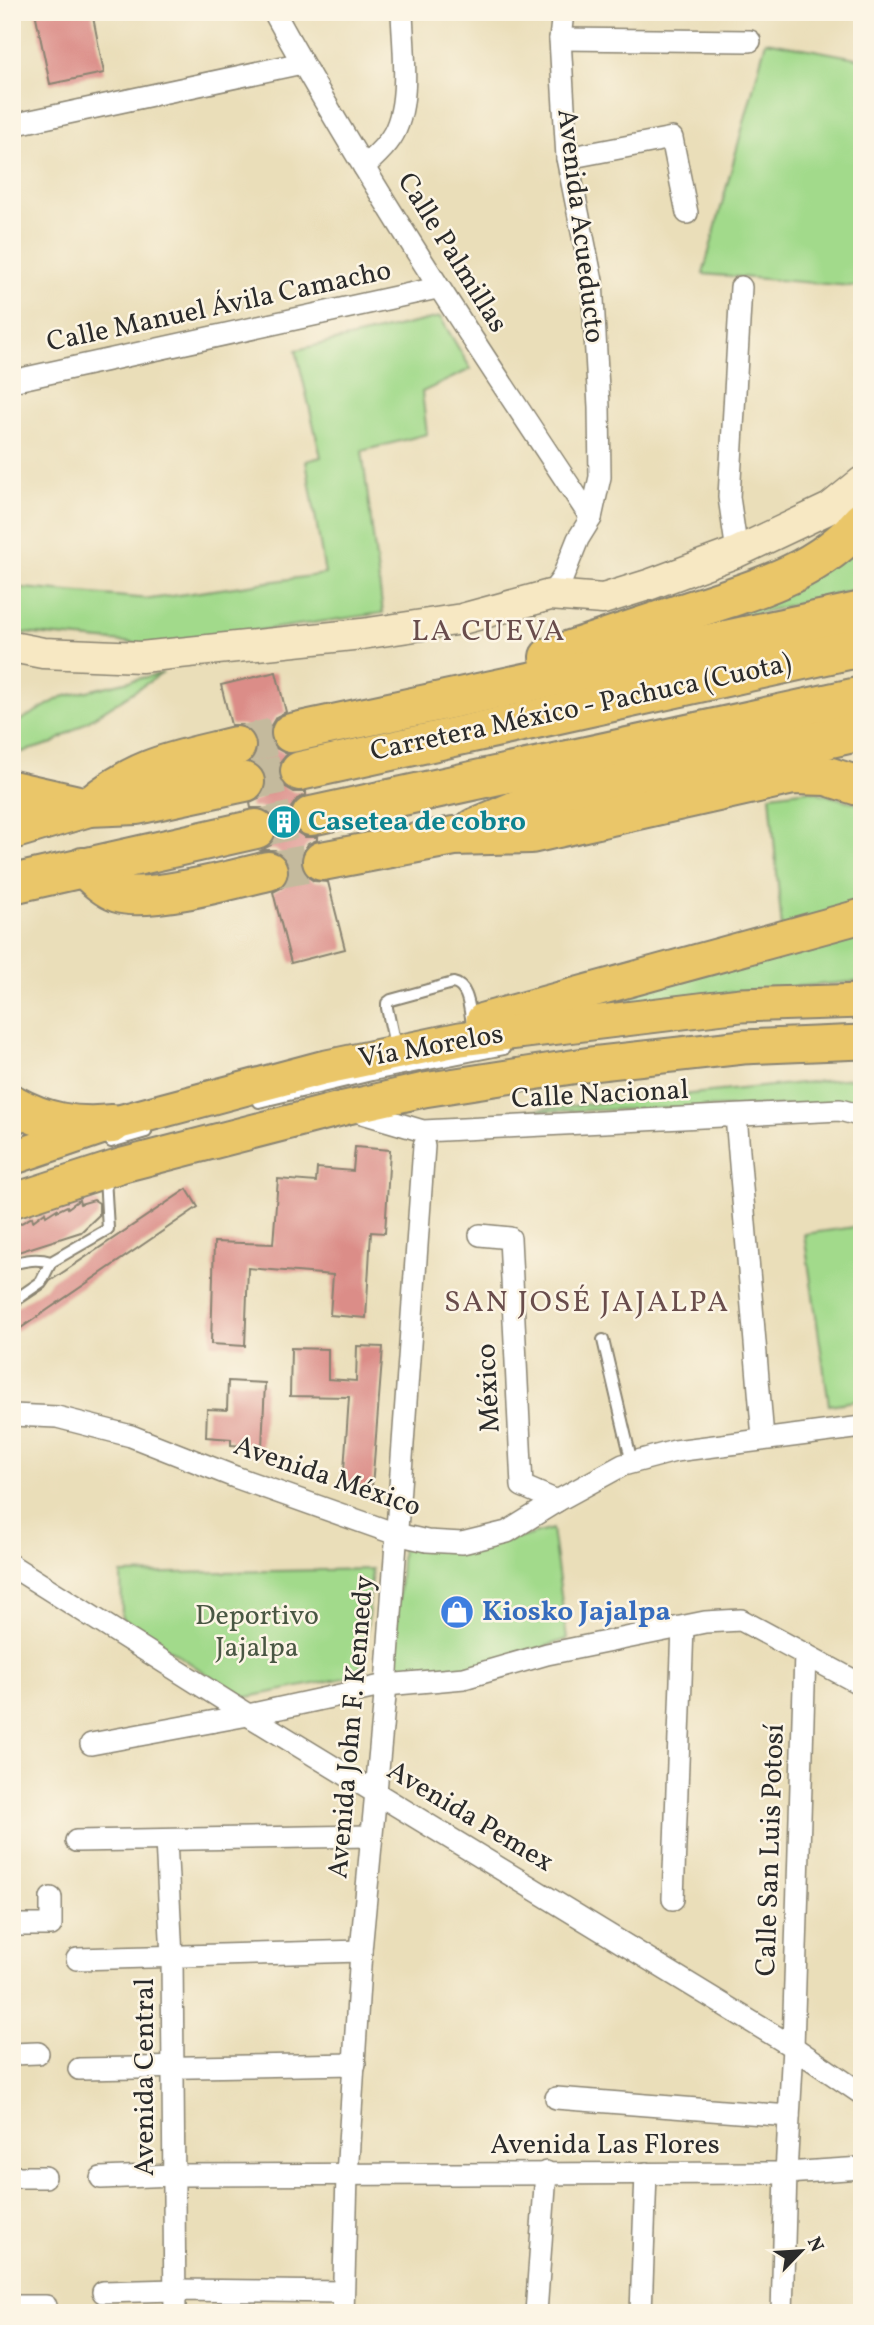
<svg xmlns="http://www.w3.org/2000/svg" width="874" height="2325" viewBox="0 0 874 2325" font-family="Vollkorn,serif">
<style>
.green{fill:#a2da8b;stroke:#66825b;stroke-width:2}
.building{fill:#db8d88}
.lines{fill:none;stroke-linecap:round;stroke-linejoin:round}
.highway-tunnel{stroke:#c4ba9d;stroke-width:38;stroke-dasharray:38 19;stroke-linecap:butt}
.lane-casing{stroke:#8a8472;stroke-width:14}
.street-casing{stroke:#8a8472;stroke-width:24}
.secondary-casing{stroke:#8a8472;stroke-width:33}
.primary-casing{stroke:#8a8472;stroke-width:37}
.highway-casing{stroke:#8a8472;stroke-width:42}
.lane{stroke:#fff;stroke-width:10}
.street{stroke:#fff;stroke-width:21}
.secondary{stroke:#f7e8c3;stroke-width:30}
.primary{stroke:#eac669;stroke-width:33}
.highway{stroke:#eac669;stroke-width:38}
.labels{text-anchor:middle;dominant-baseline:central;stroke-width:5;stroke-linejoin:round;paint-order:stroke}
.street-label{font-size:28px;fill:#2b2b2b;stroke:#fcf5e5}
.culture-label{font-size:28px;font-weight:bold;fill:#0d838f;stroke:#fcf5e5;text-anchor:start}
.shop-label{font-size:28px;font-weight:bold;fill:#366cbe;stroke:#fcf5e5;text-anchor:start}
.park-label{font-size:28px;fill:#495743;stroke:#fcf5e5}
.neighbourhood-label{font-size:30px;letter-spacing:2px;fill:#694d4c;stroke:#fcf5e5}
</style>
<rect width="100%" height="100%" fill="#fcf5e5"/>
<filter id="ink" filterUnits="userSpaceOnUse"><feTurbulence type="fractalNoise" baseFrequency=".0143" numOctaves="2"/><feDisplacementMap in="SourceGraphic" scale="14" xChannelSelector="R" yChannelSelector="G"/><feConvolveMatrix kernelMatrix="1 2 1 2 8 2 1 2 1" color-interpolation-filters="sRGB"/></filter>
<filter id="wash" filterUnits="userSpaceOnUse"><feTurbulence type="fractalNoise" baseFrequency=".00686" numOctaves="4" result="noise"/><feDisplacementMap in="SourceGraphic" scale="28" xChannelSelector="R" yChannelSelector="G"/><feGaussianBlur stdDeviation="1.57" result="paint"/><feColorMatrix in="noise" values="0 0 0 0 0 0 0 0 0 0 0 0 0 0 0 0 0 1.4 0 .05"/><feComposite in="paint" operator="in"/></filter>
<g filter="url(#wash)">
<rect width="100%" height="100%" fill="#eadeb9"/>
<g class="green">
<path d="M766,41L862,59V287L703,274Z"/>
<path d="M440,317L471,369L422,392L427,434L362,451L383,613L158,645L12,632V587L150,599L325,574L306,461L321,457L296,350Z"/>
<path d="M862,542V588L688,630Z"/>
<path d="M163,673L53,743L12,755V725L62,697Z"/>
<path d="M809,790L862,805V899L782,930L770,795Z"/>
<path d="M862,933V981L667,998L519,1021Z"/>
<path d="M862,1077V1104L510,1112Z"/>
<path d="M862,1226V1400L829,1405L804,1234Z"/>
<path d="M552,1529L567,1639C511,1659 454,1681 394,1673L402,1544L508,1541Z"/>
<path d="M372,1569L364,1664L357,1669L355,1676L243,1698L122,1618L121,1574Z"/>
</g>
<g id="blocks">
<g class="building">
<path d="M35,12H92L104,73L50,84Z"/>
<path d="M276,672L286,712L276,717L270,727V738L274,747L287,754L279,764V776L284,786L294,792H306V795L297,799L290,809V821L295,831L305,837H317V840L308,844L302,853L301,866L305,875L314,881L328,882L345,949L291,963L273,892L283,887L289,878V865L283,855L275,850H262L271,845L277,836V824L272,814L262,808H251L250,803L259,799L266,789V777L261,767L252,761L257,753V742L252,732L243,725H231L221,685Z"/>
<path d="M355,1147L390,1150L385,1233L371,1232L366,1318L330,1315L333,1275L248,1268L245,1346L211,1344L214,1242L273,1244L278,1179L316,1182L317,1168L353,1171Z"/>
<path d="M187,1189L198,1207L12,1334V1310L45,1288L50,1281Z"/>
<path d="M79,1200L80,1204L94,1200L99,1203V1215L81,1232L12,1254V1228L32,1217L33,1221L45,1212L46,1216L57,1209V1211L67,1206L68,1208Z"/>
<path d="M357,1346L383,1347L372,1487L343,1485L349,1397L290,1396L291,1348L328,1349V1379L356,1381Z"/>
<path d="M228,1381L265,1383L262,1447L231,1445V1439L206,1437L207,1409L227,1410Z"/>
<path d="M452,1601L464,1602L469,1614L461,1623L449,1622L445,1611Z"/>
</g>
</g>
</g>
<g filter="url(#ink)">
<use href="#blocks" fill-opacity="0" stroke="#8a8472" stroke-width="2"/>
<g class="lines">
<g class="highway-tunnel">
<path d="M236,746L291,733"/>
<path d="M245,782L300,771"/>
<path d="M256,829L311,816"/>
<path d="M268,871L322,861"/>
</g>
<g class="lane-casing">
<g id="lane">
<path d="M396,1050L387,1008V1003L391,1000L453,983C469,986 469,1009 472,1023"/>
<path d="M259,1102L372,1075L504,1049"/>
<path d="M111,1142L146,1132"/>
<path d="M12,1264C26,1260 37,1258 51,1262L108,1229L105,1177"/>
<path d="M12,1302L41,1282L51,1262"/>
<path d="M603,1340L632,1463"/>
</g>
</g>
<g class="street-casing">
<g id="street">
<path d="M274,12C370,187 481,353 591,518"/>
<path d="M560,39L750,41"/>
<path d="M12,125L302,63"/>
<path d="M567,158L672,138L687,213"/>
<path d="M364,167C373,158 384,149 391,138C412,106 403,49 402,12"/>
<path d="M12,381L437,288"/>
<path d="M737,552L729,497L741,287"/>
<path d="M550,595L562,579L578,539L591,518L600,477L599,407L592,281L567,158L560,39L563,12"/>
<path d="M352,1110L423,1131L840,1110L862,1116"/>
<path d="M736,1116L763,1438"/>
<path d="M480,1235L510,1238L522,1486L557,1501"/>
<path d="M12,1415L57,1417L131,1436L235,1477L396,1534L427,1541L462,1543L507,1532L557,1501L623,1465L675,1451L862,1427"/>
<path d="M12,1566L248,1715L793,2047L862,2094"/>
<path d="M91,1744L248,1715L386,1685L464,1678L547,1654L705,1622L741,1620L862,1685"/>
<path d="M166,1840L172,1957L175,2313"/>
<path d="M76,1841L371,1836"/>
<path d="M673,1899L683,1627"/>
<path d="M12,1925H51V1898"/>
<path d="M77,1959L361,1951"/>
<path d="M12,2054L38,2053"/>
<path d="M79,2069L355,2064"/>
<path d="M556,2098L789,2116"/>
<path d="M12,2177H45"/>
<path d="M101,2178L173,2175L786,2173L862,2168"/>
<path d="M103,2292L175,2290L343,2292"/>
<path d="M12,2306H46"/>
<path d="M343,2313L347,2176L361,1951L386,1685L424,1146"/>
<path d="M536,2313L546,2172"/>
<path d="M641,2313L646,2173"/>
<path d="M782,2313L786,2173L793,2047L805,1654"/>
</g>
</g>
<g class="secondary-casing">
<path id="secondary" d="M12,647L43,653L141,657L362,634L462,619L550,595L603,599L651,584L737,552L830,508L862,482"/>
</g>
<g class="primary-casing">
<g id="primary">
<path d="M483,1020L862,916"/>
<path d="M12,1158L112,1124L322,1068L460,1039L741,1005L862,1001"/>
<path d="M12,1201L123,1165L344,1108L424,1090L591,1064L743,1047L862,1042"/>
</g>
</g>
<g class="highway-casing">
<g id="highway">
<path d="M549,657C594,642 638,628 682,613C746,592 817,575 862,521"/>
<path d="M291,733L862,611"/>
<path d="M300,771L862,647"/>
<path d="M12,790L87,807"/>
<path d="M89,807C139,765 175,761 236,746"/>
<path d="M311,816L862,696"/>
<path d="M474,828L526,806L862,731"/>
<path d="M12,830L89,807L137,805L245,782"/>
<path d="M322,861L454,836L531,834L793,775L827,776L862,787"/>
<path d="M83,867C93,876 104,888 118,893C148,903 235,879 268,871"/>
<path d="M12,884L256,829"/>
<path d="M12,1104C44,1122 75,1128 112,1124"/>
</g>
</g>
<use href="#lane" class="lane"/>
<use href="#street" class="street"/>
<use href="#secondary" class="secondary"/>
<use href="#primary" class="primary"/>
<use href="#highway" class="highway"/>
</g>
</g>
<defs>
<g id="building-disc" transform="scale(1.75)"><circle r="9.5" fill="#0f9aa8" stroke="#fcf5e5"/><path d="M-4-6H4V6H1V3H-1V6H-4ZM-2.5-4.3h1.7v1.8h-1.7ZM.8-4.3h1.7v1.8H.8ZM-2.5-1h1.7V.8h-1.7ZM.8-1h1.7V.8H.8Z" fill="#fff"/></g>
<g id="shop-disc" transform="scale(1.75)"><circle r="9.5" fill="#3f7fe0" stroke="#fcf5e5"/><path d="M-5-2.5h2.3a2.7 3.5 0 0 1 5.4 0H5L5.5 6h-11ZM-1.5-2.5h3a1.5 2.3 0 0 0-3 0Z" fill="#fff"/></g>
</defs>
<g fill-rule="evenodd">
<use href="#building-disc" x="284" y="822"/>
<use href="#shop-disc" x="457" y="1612"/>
</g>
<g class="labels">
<g class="street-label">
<text transform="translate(580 226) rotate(83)">Avenida Acueducto</text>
<text transform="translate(452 253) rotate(58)">Calle Palmillas</text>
<text transform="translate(219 307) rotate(-12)">Calle Manuel Ávila Camacho</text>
<text transform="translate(581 708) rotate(-12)">Carretera México - Pachuca (Cuota)</text>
<text transform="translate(431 1047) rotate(-10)">Vía Morelos</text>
<text transform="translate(600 1095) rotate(-3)">Calle Nacional</text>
<text transform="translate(489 1388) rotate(-93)">México</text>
<text transform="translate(327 1477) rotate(19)">Avenida México</text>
<text transform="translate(352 1727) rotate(-85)">Avenida John F. Kennedy</text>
<text transform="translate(470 1817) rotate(31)">Avenida Pemex</text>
<text transform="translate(771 1850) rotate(-88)">Calle San Luis Potosí</text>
<text transform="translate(145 2077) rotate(-90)">Avenida Central</text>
<text x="605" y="2145">Avenida Las Flores</text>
</g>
<g class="culture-label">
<text x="308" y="822">Casetea de cobro</text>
</g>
<g class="shop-label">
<text x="482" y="1612">Kiosko Jajalpa</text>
</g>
<g class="park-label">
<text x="257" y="1616">Deportivo<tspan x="257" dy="32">Jajalpa</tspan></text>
</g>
<g class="neighbourhood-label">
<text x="489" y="632">LA CUEVA</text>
<text x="587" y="1303">SAN JOSÉ JAJALPA</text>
</g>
</g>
<rect width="874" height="2325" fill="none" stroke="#fcf5e5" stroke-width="42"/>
<g transform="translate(801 2251) rotate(65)" stroke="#fcf5e5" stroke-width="5" paint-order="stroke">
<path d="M0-5L12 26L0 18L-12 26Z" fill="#2b2b2b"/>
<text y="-10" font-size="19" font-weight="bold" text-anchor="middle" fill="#2b2b2b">N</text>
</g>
</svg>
